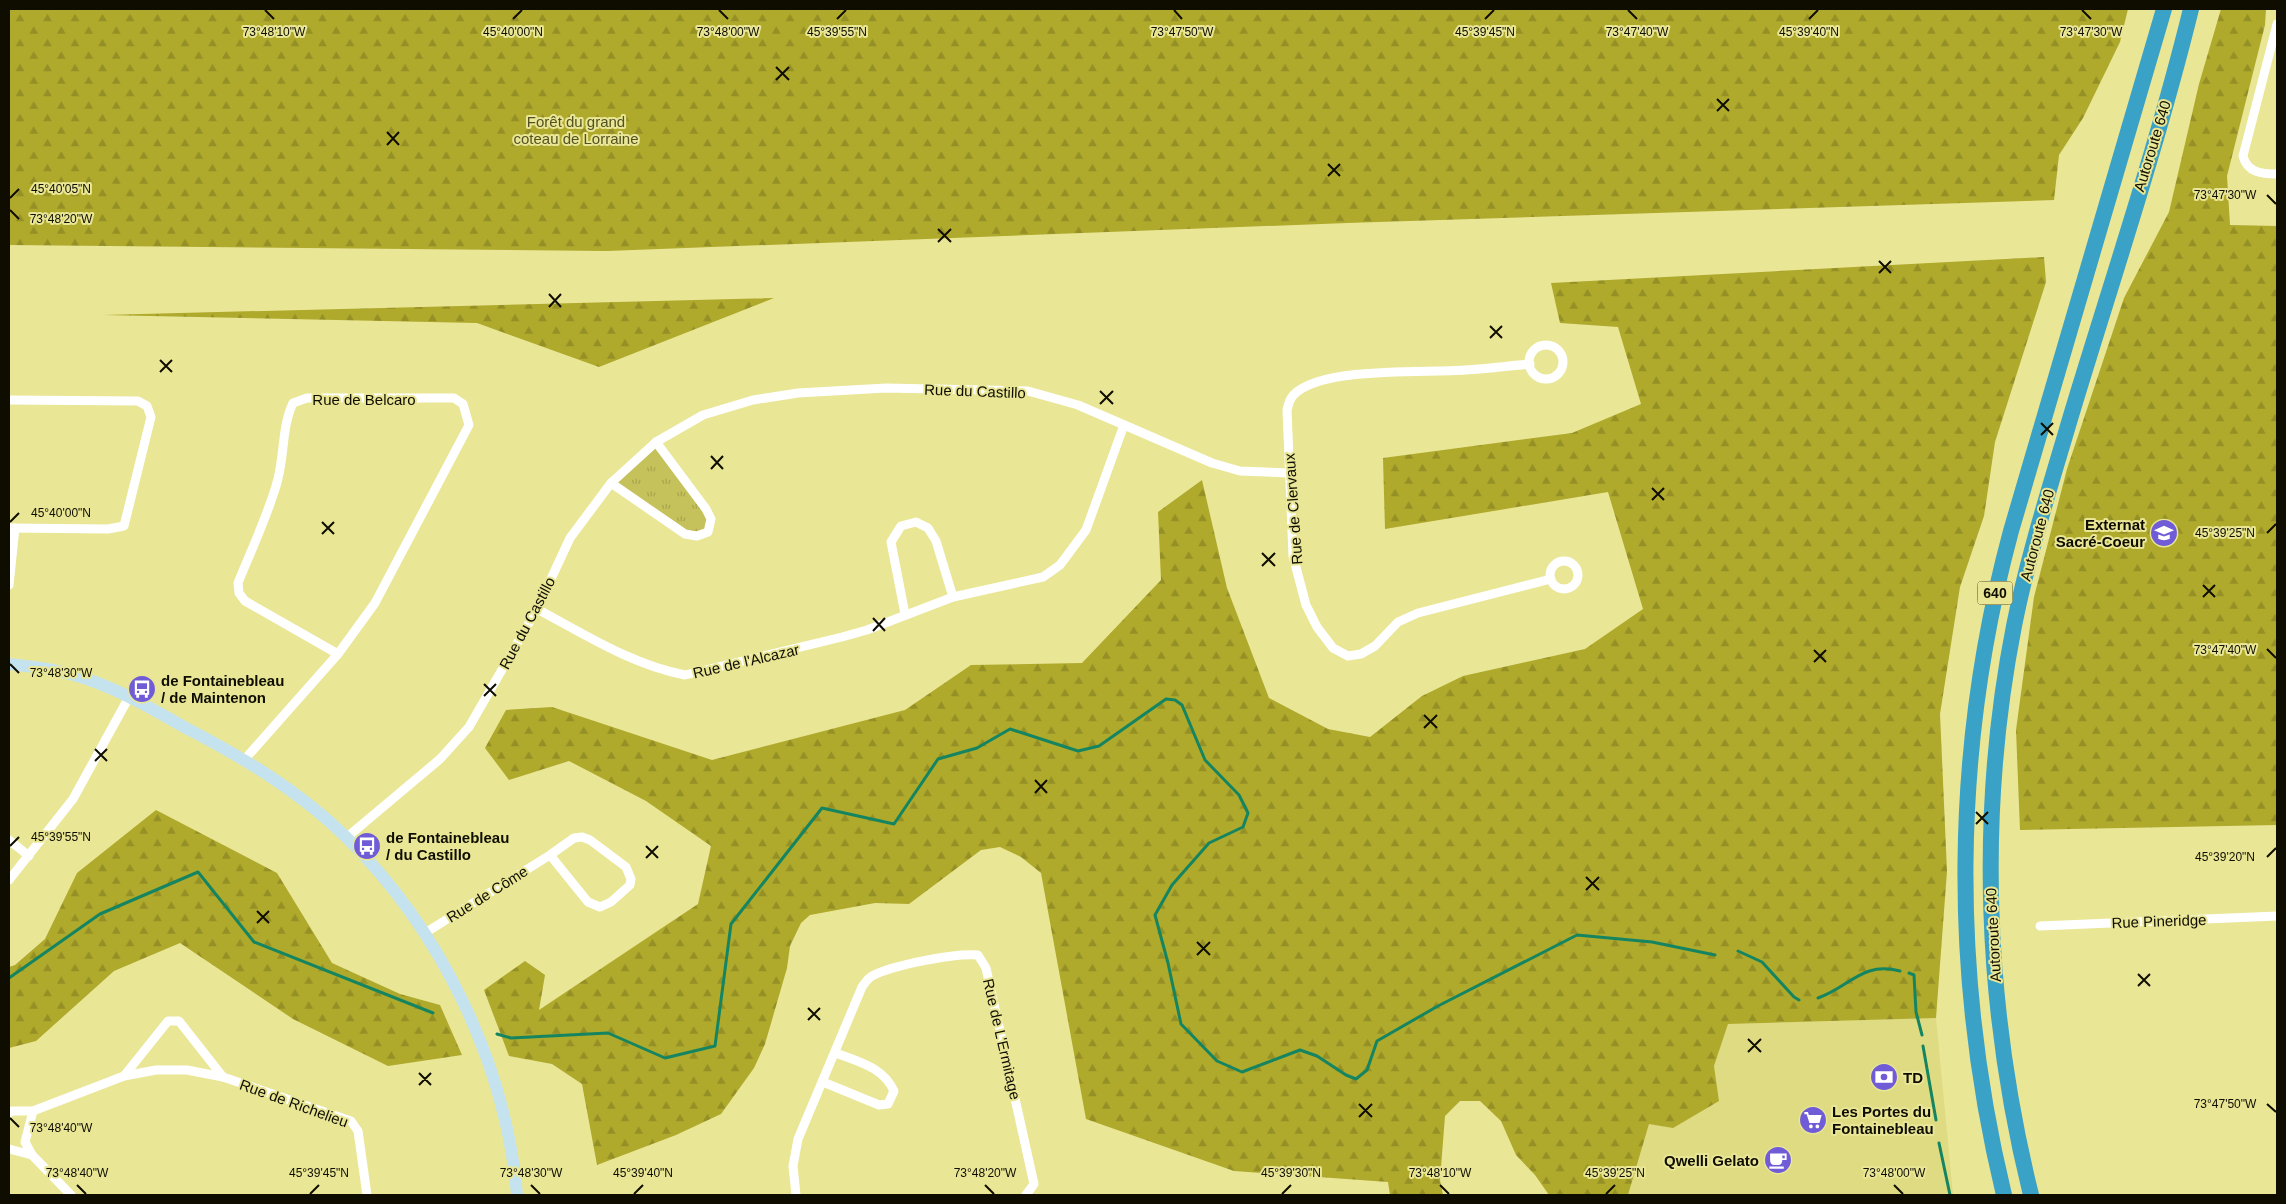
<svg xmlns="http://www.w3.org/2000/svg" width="2286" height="1204" viewBox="0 0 2286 1204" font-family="Helvetica,sans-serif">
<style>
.built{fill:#dedb83}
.grass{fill:url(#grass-tufts)}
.forest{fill:url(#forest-firs)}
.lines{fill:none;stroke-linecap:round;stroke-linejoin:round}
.stream{stroke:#158561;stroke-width:3}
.street{stroke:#fff;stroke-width:9}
.secondary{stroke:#c4e3ee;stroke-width:12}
.highway{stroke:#3aa1c7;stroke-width:16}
.ticks{fill:none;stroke:#0f0d00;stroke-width:2}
.labels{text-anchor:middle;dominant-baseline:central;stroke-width:4;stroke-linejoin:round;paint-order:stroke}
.shield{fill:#e9e696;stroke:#504e2d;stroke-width:1}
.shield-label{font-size:14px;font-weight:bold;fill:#0f0d00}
.park-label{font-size:15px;fill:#535121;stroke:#e9e696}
.street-label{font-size:15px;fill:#0f0d00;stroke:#e9e696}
.poi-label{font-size:15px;font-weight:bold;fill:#0f0d00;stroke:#e9e696;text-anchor:start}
.ticks-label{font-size:12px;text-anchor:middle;fill:#0f0d00;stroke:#e9e696;stroke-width:4;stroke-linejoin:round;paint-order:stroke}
</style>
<defs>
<pattern id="grass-tufts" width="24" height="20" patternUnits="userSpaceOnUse" patternTransform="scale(1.25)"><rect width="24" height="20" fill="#c5c15b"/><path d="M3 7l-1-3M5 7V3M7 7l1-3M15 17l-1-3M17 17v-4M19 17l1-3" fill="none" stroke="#a8a54d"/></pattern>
<pattern id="forest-firs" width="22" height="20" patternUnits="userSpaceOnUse" patternTransform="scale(1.25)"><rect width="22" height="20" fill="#afa92c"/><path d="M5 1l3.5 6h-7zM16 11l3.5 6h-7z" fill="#959025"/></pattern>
</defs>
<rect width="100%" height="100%" fill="#e9e696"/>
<path class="built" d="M1936,1018L1953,1195H1628L1649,1124L1719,1101L1714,1066L1728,1024Z"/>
<path class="grass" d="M656,442L706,509L708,532L685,534L611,483Z"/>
<g class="forest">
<path d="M9,9H2128L2120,42L2083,118L2059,155L2054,200L1347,223L607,251L9,245Z"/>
<path d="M2221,9H2266L2265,25L2227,176L2230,225L2277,226V825L2020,830L2016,730L2034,597L2067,469L2124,298L2169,212L2199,84Z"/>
<path d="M2044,257L2046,282L1995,442L1984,516L1960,587L1940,714L1947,871L1936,1018L1728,1024L1714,1066L1719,1101L1673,1128L1649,1124L1628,1195H1549L1535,1175L1516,1155L1501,1121L1480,1101H1460L1445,1116L1440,1180L1443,1195H1390L1388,1182L1234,1171L1086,1119L1041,873L1021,857L1000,847L981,850L909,904L875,903L810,915L801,923L790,946L787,968L765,1044L754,1068L721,1114L676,1135L597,1165L582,1084L552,1064L509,1056L484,990L525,961L545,975L539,1010L698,904L711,846L646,801L569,761L509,780L485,748L506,710L552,707L712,760L905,710L971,665L1082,663L1161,580L1158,512L1202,480L1227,588L1269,698L1328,729L1370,737L1422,696L1463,676L1585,649L1643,609L1608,492L1385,529L1383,458L1572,433L1641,404L1618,327L1560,323L1551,283Z"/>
<path d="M774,298L599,367L477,323L103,315Z"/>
<path d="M156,810L277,873L332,963L400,994L440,1005L462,1055L388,1066L293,1019L180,943L114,971L36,1041L9,1048V967L15,965L45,939L77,873Z"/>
</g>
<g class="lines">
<g class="stream">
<path d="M1738,951L1762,962L1794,997L1799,1000"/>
<path d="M1909,973L1914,975L1916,1012L1922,1035"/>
<path d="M9,978L100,914L198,872L254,942L433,1013"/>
<path d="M1818,998C1850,987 1862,961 1900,971"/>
<path d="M497,1034L511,1038L608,1033L665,1058L715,1046L731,924L822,808L894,824L938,759L977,748L1010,729L1078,751L1099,746L1166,699L1175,700L1182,705L1205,760L1239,795L1248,813L1243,827L1209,843L1172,885L1155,915L1168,963L1181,1024L1217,1061L1242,1072L1300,1050L1317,1056L1346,1075L1356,1079L1367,1070L1377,1041L1438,1006L1577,935L1652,942L1715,955"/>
<path d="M1923,1046L1936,1120"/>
<path d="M1939,1143L1950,1195"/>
</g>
<g class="street">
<path d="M2277,24L2243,156C2247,173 2263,174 2277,174"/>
<circle cx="1546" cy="362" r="17"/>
<path d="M1530,364C1508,366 1486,369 1465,370C1423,373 1331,367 1298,391C1291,396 1289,401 1287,410L1293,556L1306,605L1317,627L1333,648L1348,656L1361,654L1375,646L1398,622L1418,613L1551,579"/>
<path d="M9,400L138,401L147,406L151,417L124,526L108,529L9,528"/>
<path d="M611,483L685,534L697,536L708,532L711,519L706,509L656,442"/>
<circle cx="1564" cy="575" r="14"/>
<path d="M9,585L15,528"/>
<path d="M537,609C584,634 632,665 685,675L842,637L867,630L953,597L1043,577L1060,565L1086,530L1124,425"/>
<path d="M905,614L891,542L901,526L916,522L928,528L936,541L953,597"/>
<path d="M245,759L338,654L375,603L469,425L463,404L454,398H307L293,403C281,428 285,459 276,486C266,519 251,551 238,583L239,593L245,601L338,654"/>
<path d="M346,838L440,759L469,727L537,609L570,538L611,483L656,442L703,415L753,400L798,393L886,388L1028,391L1078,405L1212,463L1240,471L1290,473"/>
<path d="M9,840L29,856"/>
<path d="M9,880L73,799L129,697"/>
<path d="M2040,926L2277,916"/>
<path d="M425,933L550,855L574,838L582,837L590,840L626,867L631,879L630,885L611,902L600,907L588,902L550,855"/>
<path d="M124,1076L168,1021H179L223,1077"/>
<path d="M823,1082L879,1105L888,1104L894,1091C883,1067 859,1062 836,1053"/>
<path d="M33,1111L25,1142L32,1155L71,1195"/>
<path d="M9,1113L12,1111H33L124,1076L156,1070H187L223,1077L351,1121L358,1131L367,1195"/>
<path d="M9,1149L32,1155"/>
<path d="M796,1195L793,1166L798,1139L862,987C865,983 868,978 872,976C893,965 955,953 978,955L986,968L1034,1184L1026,1195"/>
</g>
<path class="secondary" d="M9,664C35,667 61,670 87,679C122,691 154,710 186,728C244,758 299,791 346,837C441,930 506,1064 517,1195"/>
<g class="highway">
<path d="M2004,1195C1951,976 1952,749 2011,531L2164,9"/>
<path d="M2031,1195C1985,1009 1977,814 2014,626C2028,556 2050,487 2070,419C2111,283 2157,147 2191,9"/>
</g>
</g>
<path class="ticks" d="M265,10L274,19M719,10L728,19M1174,10L1182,19M1628,10L1637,19M2082,10L2091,19M513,19L522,10M837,19L846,10M1485,19L1494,10M1809,19L1818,10M776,67L789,80M776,80L789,67M1717,99L1729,111M1717,111L1729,99M387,132L399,145M387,145L399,132M1328,164L1340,176M1328,176L1340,164M2267,195L2276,204M10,198L19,189M10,210L19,219M938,229L951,242M938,242L951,229M1879,261L1891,273M1879,273L1891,261M549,294L561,307M549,307L561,294M1490,326L1502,338M1490,338L1502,326M160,360L172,372M160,372L172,360M1100,391L1113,404M1100,404L1113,391M2041,423L2053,435M2041,435L2053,423M711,456L723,469M711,469L723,456M1652,488L1664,500M1652,500L1664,488M10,522L19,513M322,522L334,534M2267,533L2276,524M322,534L334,522M1262,553L1275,566M1262,566L1275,553M2203,585L2215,597M2203,597L2215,585M873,618L885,631M873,631L885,618M2267,649L2276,658M1814,650L1826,662M1814,662L1826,650M10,664L19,673M484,684L496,696M484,696L496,684M1424,715L1437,728M1424,728L1437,715M95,749L107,761M95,761L107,749M1035,780L1047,793M1035,793L1047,780M1976,812L1988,824M1976,824L1988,812M10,846L19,837M646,846L658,858M2267,857L2276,848M646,858L658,846M1586,877L1599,890M1586,890L1599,877M257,911L269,923M257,923L269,911M1197,942L1210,955M1197,955L1210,942M2138,974L2150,986M2138,986L2150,974M808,1008L820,1020M808,1020L820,1008M1748,1039L1761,1052M1748,1052L1761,1039M419,1073L431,1085M419,1085L431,1073M1359,1104L1372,1117M2267,1104L2276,1112M1359,1117L1372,1104M10,1118L19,1127M77,1185L86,1194M531,1185L540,1194M985,1185L994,1194M1440,1185L1449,1194M1894,1185L1903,1194M310,1194L319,1185M634,1194L643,1185M1282,1194L1291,1185M1606,1194L1615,1185"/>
<defs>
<g id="school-disc" transform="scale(1.4375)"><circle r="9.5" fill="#705cd6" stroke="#e9e696"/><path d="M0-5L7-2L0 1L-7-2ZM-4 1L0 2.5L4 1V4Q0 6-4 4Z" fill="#fff"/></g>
<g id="bus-disc" transform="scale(1.4375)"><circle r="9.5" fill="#705cd6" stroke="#e9e696"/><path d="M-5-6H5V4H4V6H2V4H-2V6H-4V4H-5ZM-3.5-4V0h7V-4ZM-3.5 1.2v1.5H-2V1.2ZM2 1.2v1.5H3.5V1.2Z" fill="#fff"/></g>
<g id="bank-disc" transform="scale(1.4375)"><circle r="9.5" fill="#705cd6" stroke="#e9e696"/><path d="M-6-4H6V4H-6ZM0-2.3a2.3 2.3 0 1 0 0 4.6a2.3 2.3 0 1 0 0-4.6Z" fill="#fff"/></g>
<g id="supermarket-disc" transform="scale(1.4375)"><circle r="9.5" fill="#705cd6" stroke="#e9e696"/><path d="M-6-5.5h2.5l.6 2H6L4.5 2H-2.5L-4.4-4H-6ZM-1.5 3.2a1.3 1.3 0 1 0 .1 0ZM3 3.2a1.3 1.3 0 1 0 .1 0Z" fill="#fff"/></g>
<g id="cafe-disc" transform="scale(1.4375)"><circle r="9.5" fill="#705cd6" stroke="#e9e696"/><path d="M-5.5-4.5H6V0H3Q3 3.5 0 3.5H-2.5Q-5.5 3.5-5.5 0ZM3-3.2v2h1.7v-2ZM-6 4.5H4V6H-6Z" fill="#fff"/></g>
</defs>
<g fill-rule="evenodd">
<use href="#school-disc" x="2164" y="533"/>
<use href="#bus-disc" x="142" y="689"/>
<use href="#bus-disc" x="367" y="846"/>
<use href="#bank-disc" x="1884" y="1077"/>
<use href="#supermarket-disc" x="1813" y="1120"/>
<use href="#cafe-disc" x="1778" y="1160"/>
</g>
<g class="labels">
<rect class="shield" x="1977.5" y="581.5" width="35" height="23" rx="4"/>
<g class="shield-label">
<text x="1995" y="593">640</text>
</g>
<g class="park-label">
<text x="576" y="121">Forêt du grand<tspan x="576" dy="17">coteau de Lorraine</tspan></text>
</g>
<g class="street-label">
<text transform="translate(2152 146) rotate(-73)">Autoroute 640</text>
<text transform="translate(975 391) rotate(2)">Rue du Castillo</text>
<text x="364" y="399">Rue de Belcaro</text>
<text transform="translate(1293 509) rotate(-94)">Rue de Clervaux</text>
<text transform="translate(2037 535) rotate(-75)">Autoroute 640</text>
<text transform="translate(527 623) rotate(-62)">Rue du Castillo</text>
<text transform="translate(746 661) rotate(-13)">Rue de l'Alcazar</text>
<text transform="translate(487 894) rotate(-32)">Rue de Côme</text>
<text transform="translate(2159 921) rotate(-2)">Rue Pineridge</text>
<text transform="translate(1993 935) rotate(-93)">Autoroute 640</text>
<text transform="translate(1002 1039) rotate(77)">Rue de L'Ermitage</text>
<text transform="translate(294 1103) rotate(20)">Rue de Richelieu</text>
</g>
<g class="poi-label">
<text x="2145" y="524" text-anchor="end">Externat<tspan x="2145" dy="17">Sacré-Coeur</tspan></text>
<text x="161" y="680">de Fontainebleau<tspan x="161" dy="17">/ de Maintenon</tspan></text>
<text x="386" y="837">de Fontainebleau<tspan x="386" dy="17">/ du Castillo</tspan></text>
<text x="1903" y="1077">TD</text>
<text x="1832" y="1111">Les Portes du<tspan x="1832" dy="17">Fontainebleau</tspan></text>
<text x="1759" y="1160" text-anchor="end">Qwelli Gelato</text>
</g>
</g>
<g class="ticks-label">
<text x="1637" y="36">73°47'40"W</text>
<text x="2091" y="36">73°47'30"W</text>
<text x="274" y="36">73°48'10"W</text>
<text x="513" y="36">45°40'00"N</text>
<text x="728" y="36">73°48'00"W</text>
<text x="837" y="36">45°39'55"N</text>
<text x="1182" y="36">73°47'50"W</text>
<text x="1485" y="36">45°39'45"N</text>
<text x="1809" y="36">45°39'40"N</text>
<text x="61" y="193">45°40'05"N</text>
<text x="2225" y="199">73°47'30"W</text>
<text x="61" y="223">73°48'20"W</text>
<text x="61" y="517">45°40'00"N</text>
<text x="2225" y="537">45°39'25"N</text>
<text x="2225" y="654">73°47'40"W</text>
<text x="61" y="677">73°48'30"W</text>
<text x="61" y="841">45°39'55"N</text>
<text x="2225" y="861">45°39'20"N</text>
<text x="2225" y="1108">73°47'50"W</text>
<text x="61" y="1132">73°48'40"W</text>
<text x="77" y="1177">73°48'40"W</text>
<text x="319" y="1177">45°39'45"N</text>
<text x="643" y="1177">45°39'40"N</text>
<text x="1291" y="1177">45°39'30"N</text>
<text x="531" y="1177">73°48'30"W</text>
<text x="985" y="1177">73°48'20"W</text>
<text x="1440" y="1177">73°48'10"W</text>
<text x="1615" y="1177">45°39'25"N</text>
<text x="1894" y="1177">73°48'00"W</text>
</g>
<rect width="2286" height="1204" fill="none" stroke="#0f0d00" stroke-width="20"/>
</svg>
